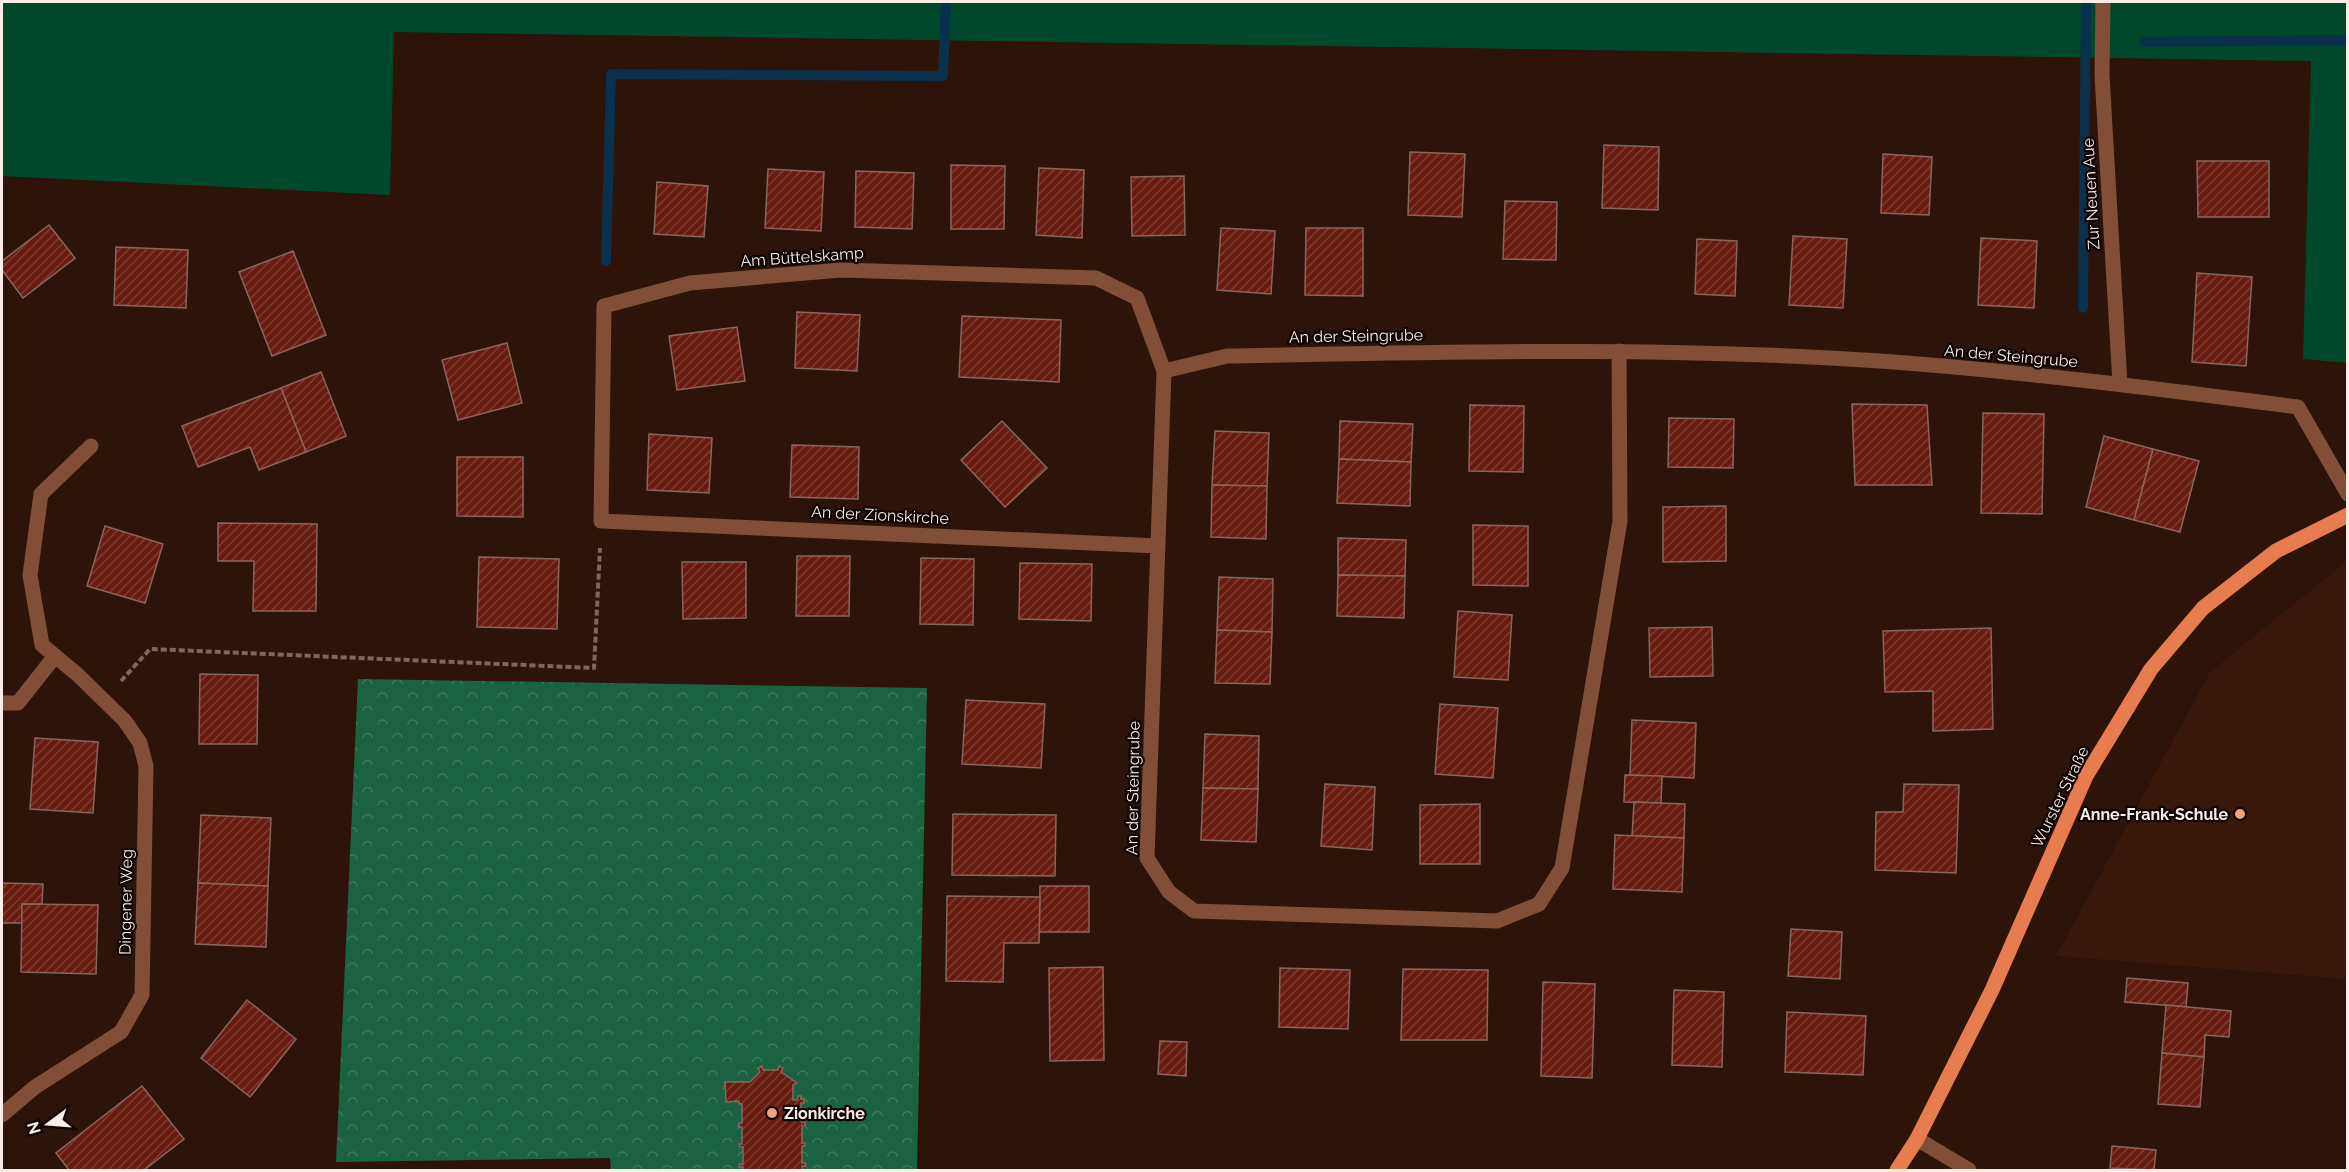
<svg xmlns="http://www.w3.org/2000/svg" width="2349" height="1172" viewBox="0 0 2349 1172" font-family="Raleway,sans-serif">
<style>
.built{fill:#391709}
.grass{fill:#00482c}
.forest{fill:url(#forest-crowns)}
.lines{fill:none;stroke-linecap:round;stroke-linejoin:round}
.stream{stroke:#09304c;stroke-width:10}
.building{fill:url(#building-hatch);stroke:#8a655e;stroke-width:1.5}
.path{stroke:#7e675e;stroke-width:4;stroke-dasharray:6 3;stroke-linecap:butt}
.minor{stroke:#814e38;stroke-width:15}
.major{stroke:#e77d4e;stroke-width:15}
.poi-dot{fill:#f0a279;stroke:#0e0402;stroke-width:2}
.labels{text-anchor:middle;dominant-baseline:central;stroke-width:4.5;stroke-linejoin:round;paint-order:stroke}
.street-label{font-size:16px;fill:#fdece6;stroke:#0e0402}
.poi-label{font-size:16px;font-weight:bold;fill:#fdece6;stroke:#0e0402;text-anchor:end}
</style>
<defs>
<pattern id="forest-crowns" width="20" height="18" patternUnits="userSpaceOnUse" patternTransform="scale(1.5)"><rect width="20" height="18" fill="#1a6242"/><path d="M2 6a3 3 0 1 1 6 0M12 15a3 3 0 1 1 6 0" fill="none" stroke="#3c795d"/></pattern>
<pattern id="building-hatch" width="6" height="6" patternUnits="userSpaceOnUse" patternTransform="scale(1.5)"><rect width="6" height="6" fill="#681c10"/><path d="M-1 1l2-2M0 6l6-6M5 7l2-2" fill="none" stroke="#7e3d33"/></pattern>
</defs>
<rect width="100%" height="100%" fill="#2e1308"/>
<path class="built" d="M2347,561V979L2056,956L2210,672Z"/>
<path class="grass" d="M2,2H2347V363L2303,359L2311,61L394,32L390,195L2,176Z"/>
<path class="forest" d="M358,679L927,688L917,1170H611L610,1158L336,1162Z"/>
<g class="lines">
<g class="stream">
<path d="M2145,42L2348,40"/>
<path d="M606,261L611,74L943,76L946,2"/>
<path d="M2083,308L2086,2"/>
</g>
</g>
<g class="building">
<path d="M1604,145L1659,147L1658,210L1602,208Z"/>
<path d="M1410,152L1465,154L1462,217L1408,215Z"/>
<path d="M1883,154L1932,157L1929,215L1881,213Z"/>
<path d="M2197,161H2269V217H2198Z"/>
<path d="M951,165L1005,166L1004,229H951Z"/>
<path d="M1039,168L1084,170L1082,238L1036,235Z"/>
<path d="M768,169L824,172L821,231L765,228Z"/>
<path d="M856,171L914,173L912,229L855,227Z"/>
<path d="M1184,176L1185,235L1132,236L1131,177Z"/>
<path d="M657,182L708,186L704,237L654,234Z"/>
<path d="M1505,201L1557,202L1556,260L1503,259Z"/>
<path d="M49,225L75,258L23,298L2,270V261Z"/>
<path d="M1221,228L1275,231L1271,294L1217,290Z"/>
<path d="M1306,228H1363V296L1305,295Z"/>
<path d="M1793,236L1847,239L1843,308L1789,305Z"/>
<path d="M1981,238L2037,241L2034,308L1978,305Z"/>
<path d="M1697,239L1737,241L1735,296L1695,294Z"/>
<path d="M116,247L188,250L186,308L114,305Z"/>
<path d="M293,251L326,335L272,356L239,272Z"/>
<path d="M2197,273L2252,277L2246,366L2192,362Z"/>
<path d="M797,312L860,315L857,371L795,368Z"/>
<path d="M962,316L1061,320L1059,382L959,377Z"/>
<path d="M737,327L745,381L677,390L669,336Z"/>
<path d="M507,343L522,403L458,420L442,360Z"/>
<path d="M321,372L346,436L306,452L281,388Z"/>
<path d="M281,388L306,452L259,470L250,447L198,467L182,426Z"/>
<path d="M1852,404L1927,405L1932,485H1855Z"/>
<path d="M1470,405L1524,406L1523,472L1469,471Z"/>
<path d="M1983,413L2044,414L2042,514L1981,513Z"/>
<path d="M1669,418L1734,419L1733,468L1668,467Z"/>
<path d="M1002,421L1047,468L1005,507L961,460Z"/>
<path d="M1340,421L1413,424L1411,462L1339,459Z"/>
<path d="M1215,431L1269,433L1267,486L1212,485Z"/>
<path d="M649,434L712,438L709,493L647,490Z"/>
<path d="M2104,436L2153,449L2134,520L2086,507Z"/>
<path d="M792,445L859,447L858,499L790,497Z"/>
<path d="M2153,449L2199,461L2180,532L2134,520Z"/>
<path d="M457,457H523V517L457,516Z"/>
<path d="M1339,459L1411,462L1410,506L1337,503Z"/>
<path d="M1212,485L1267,486L1266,539L1211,537Z"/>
<path d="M1726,506V561L1663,562V507Z"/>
<path d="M218,523L317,524L316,611H253L254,561H218Z"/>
<path d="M1473,525L1528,526V586L1473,585Z"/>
<path d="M105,526L163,544L145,603L87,586Z"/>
<path d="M1338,538L1406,540L1405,576L1338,575Z"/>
<path d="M797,556H850L849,616H796Z"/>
<path d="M479,557L559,559L557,629L477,627Z"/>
<path d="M921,558L974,559L973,625L920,624Z"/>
<path d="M682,562H746V618L683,619Z"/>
<path d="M1020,563L1092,564L1091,621L1019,619Z"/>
<path d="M1338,575L1405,576L1404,618L1337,616Z"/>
<path d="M1219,577L1273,579L1272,632L1217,630Z"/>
<path d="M1458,611L1512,615L1508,680L1454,677Z"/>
<path d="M1712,627L1713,676L1650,677L1649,628Z"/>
<path d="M1991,628L1993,729L1933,731V691L1885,692L1883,631Z"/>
<path d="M1217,630L1272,632L1270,684L1215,683Z"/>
<path d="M200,674L258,675L257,744H199Z"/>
<path d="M966,700L1045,704L1041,768L962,764Z"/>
<path d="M1440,704L1498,708L1493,778L1435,774Z"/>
<path d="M1632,720L1696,723L1694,778L1630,775Z"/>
<path d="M1205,734L1259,736L1258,789L1203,788Z"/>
<path d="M35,738L98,742L93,813L30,809Z"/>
<path d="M1625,775L1662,776L1661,803L1624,802Z"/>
<path d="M1325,784L1375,787L1372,850L1321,846Z"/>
<path d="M1904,784L1959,785L1956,873L1875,870L1876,812H1903Z"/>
<path d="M1203,788L1258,789L1256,842L1201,840Z"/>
<path d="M1634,802L1685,804L1684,838L1632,836Z"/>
<path d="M1480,804V864H1420V805Z"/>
<path d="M953,814L1056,815L1055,876L952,875Z"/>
<path d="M201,815L271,818L268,886L198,883Z"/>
<path d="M1615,835L1684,838L1682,892L1613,889Z"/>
<path d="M2,883L43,884L42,904H22V923H2Z"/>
<path d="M198,883L268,886L266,947L195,944Z"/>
<path d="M1040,886H1089V932H1039Z"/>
<path d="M947,896L1040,897L1039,943H1004L1003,982L946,981Z"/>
<path d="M22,904L98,905L96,974L21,972Z"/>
<path d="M1791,929L1842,932L1840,979L1788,976Z"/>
<path d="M1103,967L1104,1060L1050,1061L1049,968Z"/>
<path d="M1280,968L1350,970L1348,1029L1279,1027Z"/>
<path d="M1403,969L1488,970L1487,1040H1401Z"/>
<path d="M2127,978L2188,983L2186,1007L2125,1002Z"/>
<path d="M1543,982L1595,984L1592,1078L1541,1076Z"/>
<path d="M1674,990L1724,992L1722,1067L1672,1065Z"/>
<path d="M247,1000L296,1039L250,1097L201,1058Z"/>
<path d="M2166,1005L2231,1011L2229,1037L2205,1035L2204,1057L2162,1053Z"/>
<path d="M1787,1012L1866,1016L1863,1075L1785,1072Z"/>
<path d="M1160,1041L1187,1042L1186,1076L1158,1074Z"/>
<path d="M2162,1053L2204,1057L2200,1107L2158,1104Z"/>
<path d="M762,1066L763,1070H778L779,1066L783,1068L781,1072L797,1083L793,1085V1100H797L798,1096H801V1099H804V1103H801V1122H805V1126H802V1143H805V1146H802V1163H805L806,1166H802V1170H743V1167H739L740,1164H743V1147H740L739,1144H742V1127H739V1123H742V1104H739V1101L726,1102L725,1082H750L760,1072L758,1068Z"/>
<path d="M142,1086L184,1139L144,1170H69L56,1153Z"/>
<path d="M2112,1146L2156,1150L2154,1170L2110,1168Z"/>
</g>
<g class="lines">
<path class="path" d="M121,681L150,649L594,668L600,548"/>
<g class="minor">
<path d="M2103,2L2102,75L2120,384"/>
<path d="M1164,371L1227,356C1445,352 1663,346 1880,361C2020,371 2159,389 2298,407L2348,494"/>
<path d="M1158,546L601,521L604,306L690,283L841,270L1096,278L1137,298L1164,371L1147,858L1169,892L1194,911L1497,921L1539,904L1562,868L1620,521L1619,351"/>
<path d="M2,703H18L55,656"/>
<path d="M2,1115L35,1087L121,1032L142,995L146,766L140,743L125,721L78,675L42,645L30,575L41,494L91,446"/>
<path d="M1917,1139L1969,1170"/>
</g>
<path class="major" d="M1897,1170L1917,1139L1992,990L2086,776L2151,669L2203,608L2276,551L2348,515"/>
</g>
<g class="poi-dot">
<circle cx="2240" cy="814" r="6"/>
<circle cx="772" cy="1113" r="6"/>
</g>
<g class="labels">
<g class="street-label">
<text transform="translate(2091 194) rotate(-93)">Zur Neuen Aue</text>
<text transform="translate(802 257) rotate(-4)">Am Büttelskamp</text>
<text transform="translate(1356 336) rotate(-1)">An der Steingrube</text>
<text transform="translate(2011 356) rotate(5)">An der Steingrube</text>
<text transform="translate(880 515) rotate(3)">An der Zionskirche</text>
<text transform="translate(1133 788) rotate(-89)">An der Steingrube</text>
<text transform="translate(2060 797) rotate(-64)">Wurster Straße</text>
<text transform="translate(126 902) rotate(-89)">Dingener Weg</text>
</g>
<g class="poi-label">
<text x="2228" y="814">Anne-Frank-Schule</text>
<text x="784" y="1113" text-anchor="start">Zionkirche</text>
</g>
</g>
<rect width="2349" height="1172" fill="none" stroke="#fdece6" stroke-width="6"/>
<g transform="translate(48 1124) rotate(254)" stroke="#0e0402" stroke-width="4.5" paint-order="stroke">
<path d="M0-4.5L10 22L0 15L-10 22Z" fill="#fdece6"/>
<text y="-9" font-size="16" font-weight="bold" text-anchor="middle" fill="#fdece6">N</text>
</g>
</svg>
